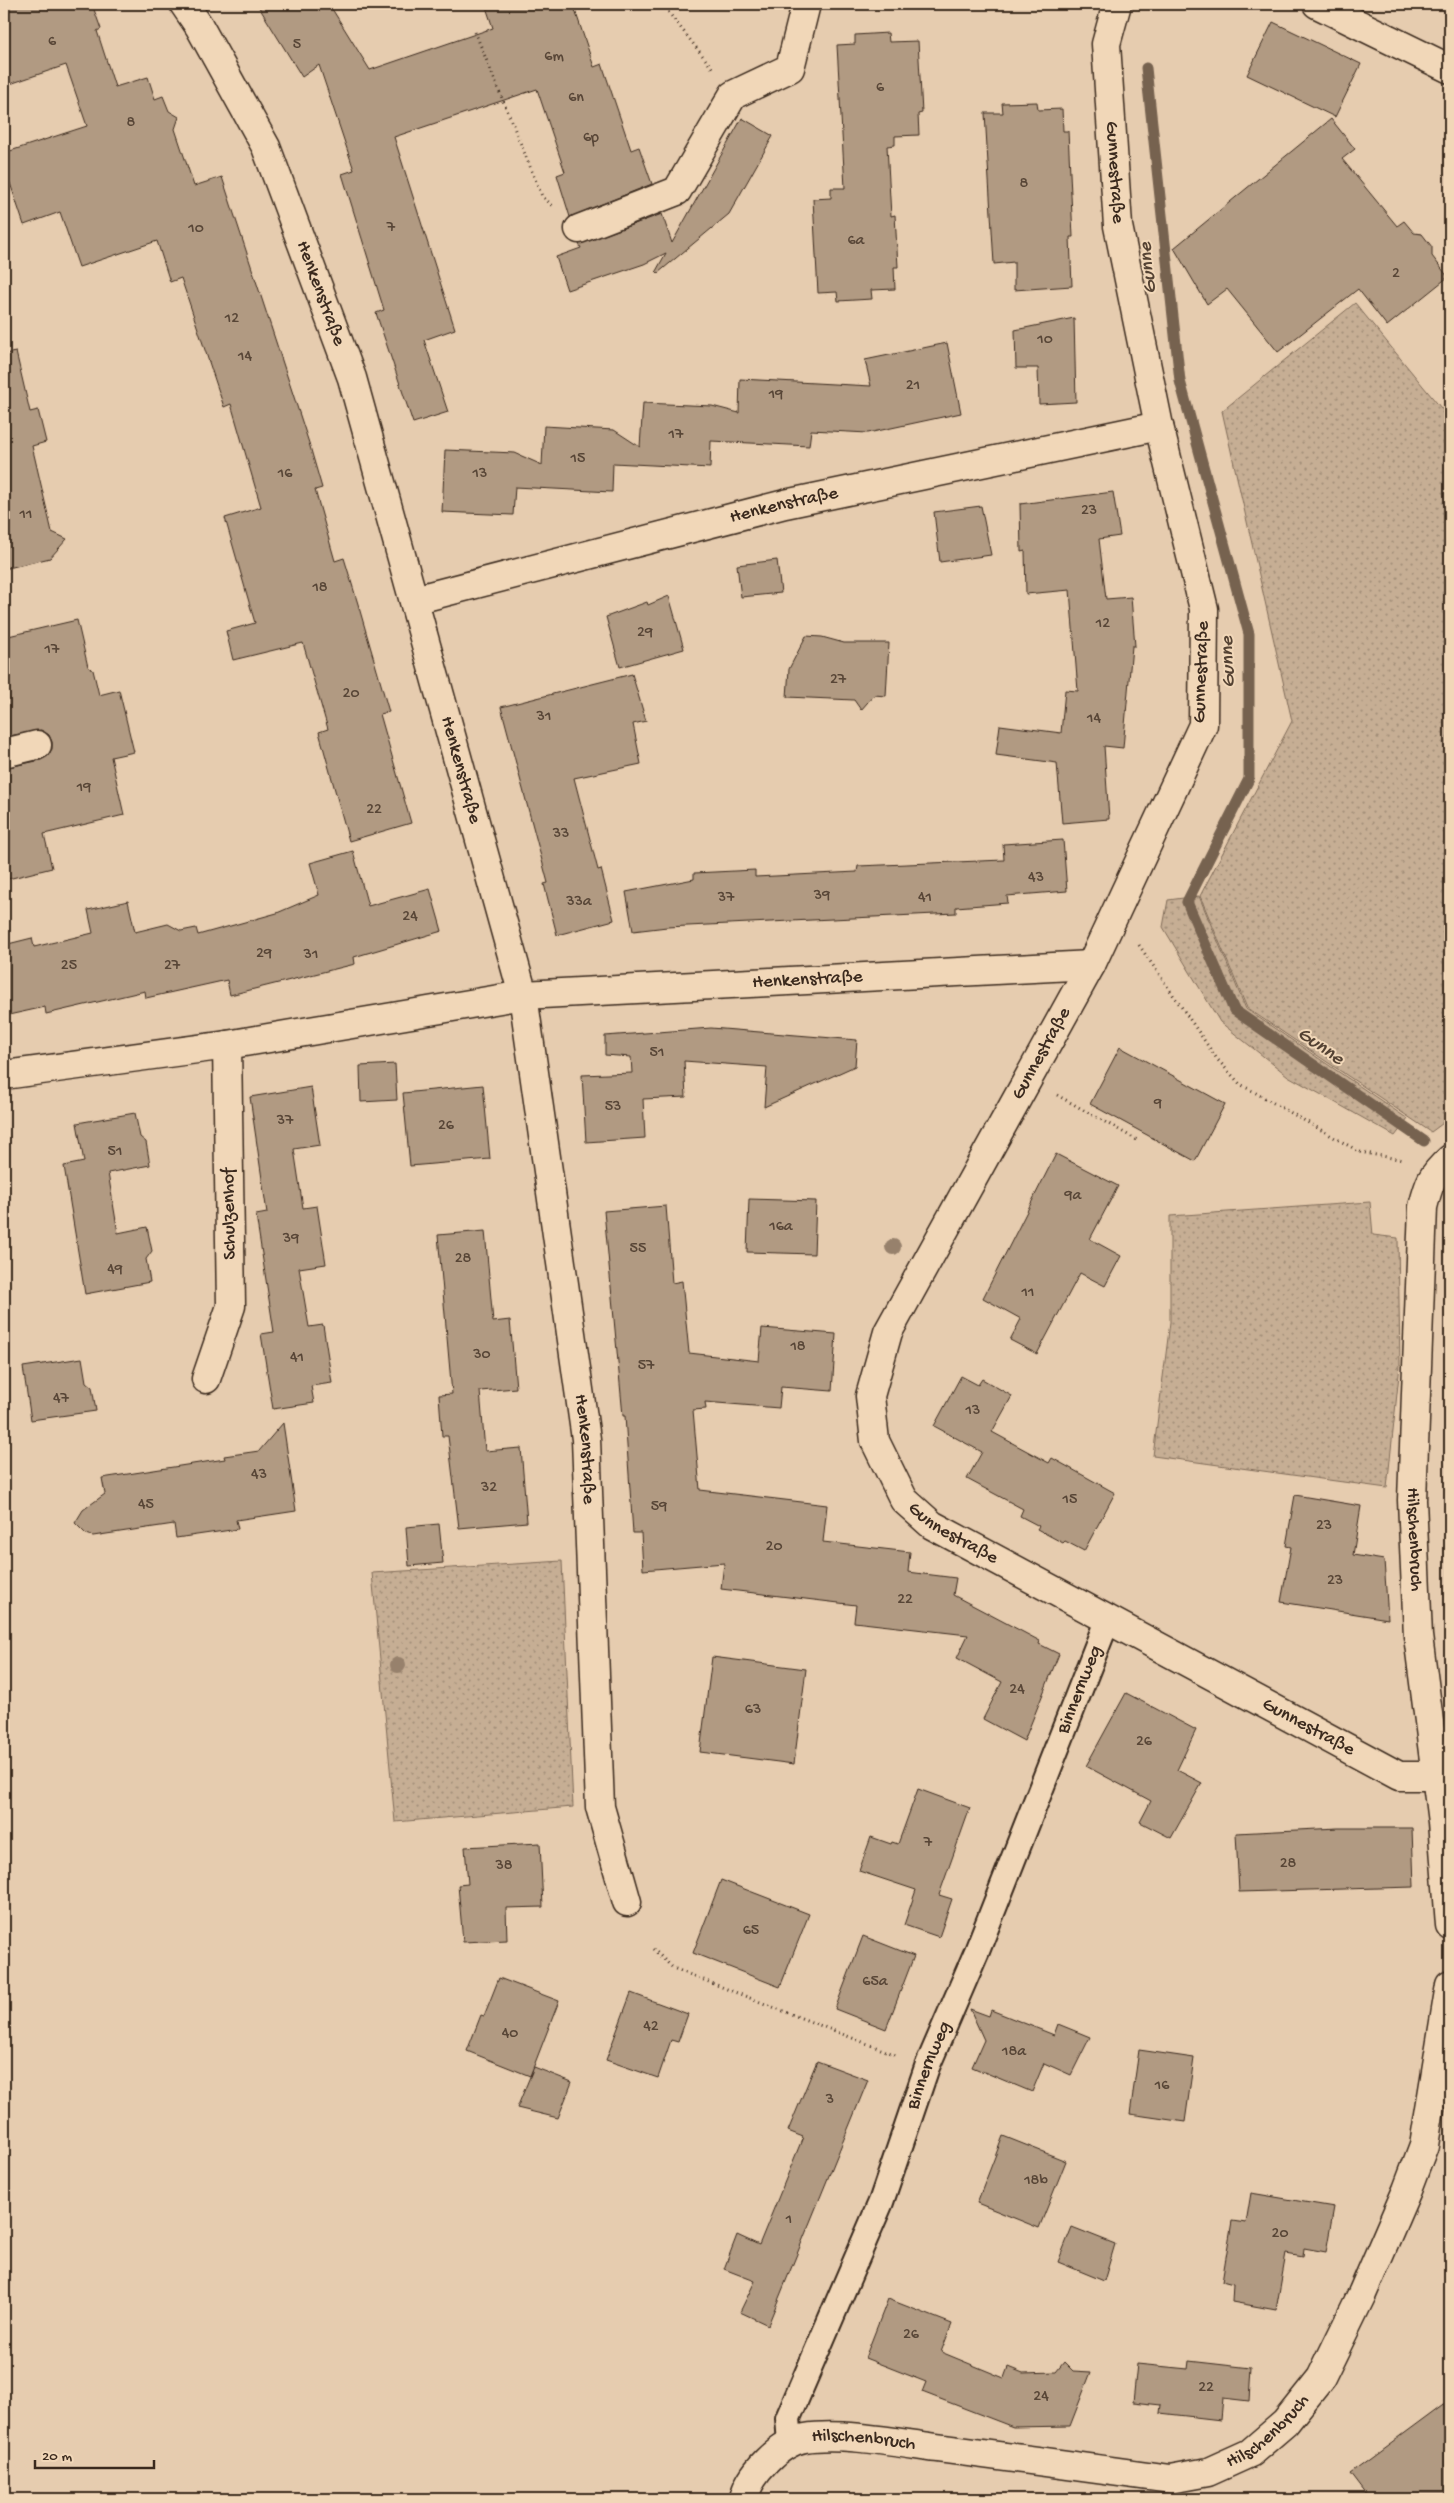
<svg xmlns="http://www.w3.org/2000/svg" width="1454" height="2503" viewBox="0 0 1454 2503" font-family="'Gochi Hand',sans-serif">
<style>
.grass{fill:url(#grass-dots);stroke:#806c59}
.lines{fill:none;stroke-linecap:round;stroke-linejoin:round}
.stream{stroke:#766250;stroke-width:11}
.building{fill:#b19a82;stroke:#3b2a1e}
.service-casing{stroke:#3b2a1e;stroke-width:28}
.minor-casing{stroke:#3b2a1e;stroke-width:31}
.path{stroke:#3b2a1e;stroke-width:3;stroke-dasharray:1 4;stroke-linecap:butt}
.service{stroke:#f1d7b8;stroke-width:24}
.minor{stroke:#f1d7b8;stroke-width:28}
.tree{fill:#97816c}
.labels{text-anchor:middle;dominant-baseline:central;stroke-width:4;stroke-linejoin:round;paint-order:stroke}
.number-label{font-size:16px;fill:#584637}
.street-label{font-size:19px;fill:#3b2a1e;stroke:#f1d7b8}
.water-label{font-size:20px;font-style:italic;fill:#544233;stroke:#f1d7b8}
</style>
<defs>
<pattern id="grass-dots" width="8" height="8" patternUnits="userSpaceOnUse" patternTransform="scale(1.25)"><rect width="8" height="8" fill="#c6ae94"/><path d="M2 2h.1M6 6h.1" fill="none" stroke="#a28e78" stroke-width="1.8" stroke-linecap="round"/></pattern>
</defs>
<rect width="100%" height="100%" fill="#e6ccaf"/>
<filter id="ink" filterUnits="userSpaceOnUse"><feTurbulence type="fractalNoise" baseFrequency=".02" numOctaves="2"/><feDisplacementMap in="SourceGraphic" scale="10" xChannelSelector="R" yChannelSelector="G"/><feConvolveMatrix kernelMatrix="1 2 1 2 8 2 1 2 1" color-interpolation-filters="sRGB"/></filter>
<g filter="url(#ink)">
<g class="grass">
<path d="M1355,303L1450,419V1118L1431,1132L1247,1008L1200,896L1292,721L1222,411Z"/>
<path d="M1199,896L1246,1009L1408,1119L1395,1136L1288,1076L1220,1022L1163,927L1168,900Z"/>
<path d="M1370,1202L1373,1235L1398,1238L1400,1365L1387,1488L1153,1456L1170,1322V1216Z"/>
<path d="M562,1561L573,1807L395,1822L372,1573Z"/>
</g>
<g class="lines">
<path class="stream" d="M1146,68L1180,381L1249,634V779L1187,902L1234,1010L1424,1141"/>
</g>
<g class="building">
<path d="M4,4H92L101,29L97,31L115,87L148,77L155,99L163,96L169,111L179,117L175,129L194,186L222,177L309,443L322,488L315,490L335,561L344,558L358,604L389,712L380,714L411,823L349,841L319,732L328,729L303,643L233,660L226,631L255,623L225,518L261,507L231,404L224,407L181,278L170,282L157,241L79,267L60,212L24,225L4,165V153L87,126L66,65L4,86Z"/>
<path d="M257,4H329L370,70L493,28L485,4H573L594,67L602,64L631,150L639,147L652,184L570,217L557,175L565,172L537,89L394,137L455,329L424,340L448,412L413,423L376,313L384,310L342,174L354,170L319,65L302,77Z"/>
<path d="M1273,22L1361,64L1335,117L1247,75Z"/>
<path d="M888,33L889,42L918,41L922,113L918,114L919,135L895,136V145L887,146L891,216L895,215L898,267H894L895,289L871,290L872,299L838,301L837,292L818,293L813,199L831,198V188H845L837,45L855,44V35Z"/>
<path d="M1037,102L1038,110L1062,109L1063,131H1068L1073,237H1070L1072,286L1014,290V262L994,264L985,113H1003L1002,103Z"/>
<path d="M742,118L773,136L729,214L658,273L656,271L666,253L644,264L567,290L556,257L581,248L579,244L662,214L672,243Z"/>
<path d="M1331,119L1355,149L1342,159L1397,226L1404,221L1414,233L1422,234L1432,247V256L1448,277L1387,326L1358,289L1278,352L1227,289L1207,304L1174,248Z"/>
<path d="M1074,318L1076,402L1039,404L1038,368H1016L1015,330Z"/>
<path d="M947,343L961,413L868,433L811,430L809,446L711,441L710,468L613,463L612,492L515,487L513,515L442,512L445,450L515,453L542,465L544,426L614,430L640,447L643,403L712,406L739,413L740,379L871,386L865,360Z"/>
<path d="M16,352L30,412L38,410L46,442L32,446L52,532L67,539L50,558L4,569V354Z"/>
<path d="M1113,492L1120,536L1099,539L1106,599L1131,597L1135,646H1132L1123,748L1104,746L1109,819L1062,823L1057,763L996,755L1000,725L1061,733L1065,690L1078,691L1070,590L1026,594L1025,551L1021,552L1020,504Z"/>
<path d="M981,506L991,555L940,562L934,512Z"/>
<path d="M777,560L781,593L741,597L737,565Z"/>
<path d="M669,596L684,649L620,667L606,617L647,602L648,605Z"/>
<path d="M77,620L88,667L93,670L99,695L119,690L134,752L111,757L124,815L44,834L52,868L4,880V768L41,760L48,756L52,749V742L49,735L41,730L4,737V637Z"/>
<path d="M806,636L822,637L844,643H889L886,696L874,695L861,710L854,700L787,697L789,669Z"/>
<path d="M632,674L646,721L633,724L641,764L574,778L598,870L601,869L614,920L557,935L544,884L548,883L501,707Z"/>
<path d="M1063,840L1067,891L1007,896L1008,903L956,907V913L667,927L633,931L626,892L694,879V873L755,870V877L857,872L858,866L1004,860L1003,844Z"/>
<path d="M353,851L368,906L430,889L442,931L354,957L355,964L230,995L227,980L146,998L145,991L46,1014L45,1007L4,1016V945L32,938L34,947L93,933L88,910L128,901L135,932L168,924L181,931L196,928L198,935L277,913L319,895L310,863Z"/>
<path d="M711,1028L857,1040L855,1066L764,1107L767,1067L684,1061L686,1097L643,1099L645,1138L586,1142L582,1075L632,1073L631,1057L605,1055V1036Z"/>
<path d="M1120,1047L1225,1104L1195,1161L1090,1104Z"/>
<path d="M395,1064L397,1100L361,1102L360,1066Z"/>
<path d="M483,1085L490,1159L410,1166L403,1093Z"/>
<path d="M311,1087L320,1145L294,1149L303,1208L317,1206L326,1264L299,1268L309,1327L323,1325L332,1383L311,1386L314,1403L273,1409L261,1334L274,1332L256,1215L267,1213L250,1097Z"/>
<path d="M135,1113L140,1137L146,1142L150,1165L108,1173L118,1233L147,1227L152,1251L146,1259L150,1282L85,1294L64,1166L84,1162L77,1123Z"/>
<path d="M1056,1154L1118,1186L1090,1239L1121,1256L1105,1286L1080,1273L1037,1354L1010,1340L1021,1319L983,1298Z"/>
<path d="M749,1199L816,1201L814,1254L747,1252Z"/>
<path d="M666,1206L672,1283L682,1281L689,1353L759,1361L762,1328L836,1334L832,1391L781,1387L779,1408L705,1402L706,1409L693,1410L700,1490L827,1505L823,1542L910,1552L908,1572L956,1578L953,1595L1040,1641L1039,1644L1059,1654L1024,1741L983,1719L1002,1682L957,1658L968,1635L854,1622L856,1605L721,1589L724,1563L643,1570L641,1533H633L625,1416H623L604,1211Z"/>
<path d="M485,1231L493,1322L510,1320L516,1388L480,1391L485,1451L521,1448L527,1522L459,1528L448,1436H442L439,1395L452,1394L438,1235Z"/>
<path d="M82,1358L86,1382L92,1387L96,1411L31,1420L23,1367Z"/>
<path d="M961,1376L978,1385L982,1379L1012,1396L992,1432L1049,1463L1052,1458L1115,1493L1084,1551L1065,1541L1063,1543L1037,1529L1039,1526L1020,1516L1023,1509L967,1479L982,1452L934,1426Z"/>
<path d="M283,1423L296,1511L236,1520L238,1529L176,1538L174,1524L93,1536L86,1534L75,1523L83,1510L105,1494L102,1478L225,1459L224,1456L259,1451Z"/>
<path d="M1295,1495L1361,1506L1353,1555L1384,1560L1388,1619L1281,1602L1291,1547L1286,1546Z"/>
<path d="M439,1524L443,1563L409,1566L406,1527Z"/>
<path d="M712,1657L806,1669L794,1764L700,1752Z"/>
<path d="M1126,1693L1196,1730L1177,1770L1202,1783L1171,1838L1140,1822L1151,1801L1086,1766Z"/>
<path d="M918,1789L970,1808L939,1895L952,1899L939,1937L904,1925L916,1890L859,1871L871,1837L891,1844L892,1842L898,1844Z"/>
<path d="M1338,1828H1412L1414,1887L1239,1892L1236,1833Z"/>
<path d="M540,1843L543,1907L506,1908L507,1940L463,1942L458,1885L468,1884L465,1847Z"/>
<path d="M721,1880L809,1914L780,1987L693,1953Z"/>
<path d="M863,1936L914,1956L886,2029L835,2009Z"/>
<path d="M499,1978L559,2001L530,2076L467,2051L481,2015L484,2016Z"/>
<path d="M631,1993L688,2014L678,2042L671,2040L658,2078L606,2060Z"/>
<path d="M970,2009L989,2016L991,2010L1054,2035L1058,2024L1090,2037L1071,2075L1044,2063L1032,2092L972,2067L984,2040Z"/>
<path d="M1139,2050L1194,2058L1185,2122L1130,2114Z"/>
<path d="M817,2061L868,2080L768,2325L740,2312L755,2281L724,2269L737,2235L759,2245L803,2137L788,2131Z"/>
<path d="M534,2067L572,2082L558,2118L517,2108Z"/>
<path d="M1003,2136L1066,2161L1039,2228L977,2203Z"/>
<path d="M1251,2193L1334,2207L1326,2252L1304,2248L1303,2257L1286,2254L1276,2310L1232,2302L1233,2284L1222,2281L1232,2221L1246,2223Z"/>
<path d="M1072,2227L1115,2244L1104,2281L1058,2262Z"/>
<path d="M888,2299L952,2324L941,2352L1004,2378L1008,2367L1023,2373L1056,2372L1064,2362L1073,2371L1091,2372L1070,2426L1013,2427L922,2392L926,2382L865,2358Z"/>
<path d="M1189,2361L1251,2368L1249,2401L1223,2398L1221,2420L1160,2413L1161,2405L1133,2402L1137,2364L1188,2369Z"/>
<path d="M1450,2400V2499H1369L1350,2474Z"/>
</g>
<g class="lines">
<g class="service-casing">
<g id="service">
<path id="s1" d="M790,2443L788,2418L881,2202L927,2067L977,1951L1107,1621"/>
</g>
</g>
<g class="minor-casing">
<g id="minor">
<path id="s2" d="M184,4L199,26L266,147L352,378L523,995L586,1439L600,1807L627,1902"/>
<path id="s3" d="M1117,4L1106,44L1118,226L1159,426L1204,609L1203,725L1091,965L888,1332L870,1396L875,1441L904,1500L932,1525L1399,1776H1436"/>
<path d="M1317,4L1450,69"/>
<path d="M579,229L677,191L733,95L790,68L806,4"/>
<path id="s4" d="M414,600L785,504L1159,426"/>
<path d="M4,753L37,745"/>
<path id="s5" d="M4,1075L227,1045L523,995L1091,965"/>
<path id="s6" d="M1450,1159C1431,1176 1429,1183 1423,1207L1412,1500L1418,1636L1442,1822L1450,1925"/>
<path d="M206,1379L231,1306L227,1045"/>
<path id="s7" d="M744,2499C748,2475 780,2442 805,2438C841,2432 900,2443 937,2448C1015,2458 1092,2468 1170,2479L1208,2472L1250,2453L1285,2423L1321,2378L1362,2294L1407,2190L1424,2145L1450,1985"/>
</g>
</g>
<g class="path">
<path d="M662,4L713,69"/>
<path d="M475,32L542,196L554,207"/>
<path d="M1139,945L1217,1059L1240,1084L1360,1152L1403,1160"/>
<path d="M1057,1095L1137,1140"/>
<path d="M653,1949L673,1968L896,2055"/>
</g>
<use href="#service" class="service"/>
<use href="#minor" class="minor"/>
</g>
<g class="tree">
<circle cx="893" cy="1247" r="8"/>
<circle cx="398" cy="1665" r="8"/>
</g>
</g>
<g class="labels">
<g class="number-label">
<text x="52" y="42">6</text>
<text x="297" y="45">5</text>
<text x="554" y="57">6m</text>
<text x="880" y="88">6</text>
<text x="576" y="98">6n</text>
<text x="131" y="123">8</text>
<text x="591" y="138">6p</text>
<text x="1024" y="184">8</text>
<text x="391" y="228">7</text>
<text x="196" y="229">10</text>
<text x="856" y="241">6a</text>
<text x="1396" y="274">2</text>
<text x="232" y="319">12</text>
<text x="1045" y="340">10</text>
<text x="245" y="357">14</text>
<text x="913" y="386">21</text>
<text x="776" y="395">19</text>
<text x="676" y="435">17</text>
<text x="578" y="459">15</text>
<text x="285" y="474">16</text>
<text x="480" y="474">13</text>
<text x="1089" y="511">23</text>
<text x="26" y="515">11</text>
<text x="320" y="588">18</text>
<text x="1103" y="624">12</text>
<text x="645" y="633">29</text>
<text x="52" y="650">17</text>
<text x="838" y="680">27</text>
<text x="351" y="694">20</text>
<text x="544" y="717">31</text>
<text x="1094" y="719">14</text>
<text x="84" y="788">19</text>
<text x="374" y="810">22</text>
<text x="561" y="834">33</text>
<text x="1036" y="878">43</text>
<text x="822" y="896">39</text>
<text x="726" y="898">37</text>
<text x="925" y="898">41</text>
<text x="579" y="902">33a</text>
<text x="410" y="917">24</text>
<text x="264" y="954">29</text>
<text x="311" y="955">31</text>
<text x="69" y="966">25</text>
<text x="172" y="966">27</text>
<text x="657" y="1053">51</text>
<text x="1158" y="1104">9</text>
<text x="613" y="1107">53</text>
<text x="285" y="1121">37</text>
<text x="446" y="1126">26</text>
<text x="115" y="1152">51</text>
<text x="1073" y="1196">9a</text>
<text x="781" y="1227">16a</text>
<text x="291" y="1239">39</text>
<text x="638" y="1249">55</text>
<text x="463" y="1259">28</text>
<text x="115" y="1270">49</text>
<text x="1028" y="1293">11</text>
<text x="798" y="1347">18</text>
<text x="482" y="1355">30</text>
<text x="297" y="1358">41</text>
<text x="646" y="1366">57</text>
<text x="61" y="1399">47</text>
<text x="973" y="1411">13</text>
<text x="259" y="1475">43</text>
<text x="489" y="1488">32</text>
<text x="1070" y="1500">15</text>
<text x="146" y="1505">45</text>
<text x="659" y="1507">59</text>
<text x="1324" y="1526">23</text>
<text x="774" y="1547">20</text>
<text x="1335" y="1581">23</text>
<text x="905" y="1600">22</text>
<text x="1017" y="1690">24</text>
<text x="753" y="1710">63</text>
<text x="1144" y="1742">26</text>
<text x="928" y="1843">7</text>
<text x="1288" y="1864">28</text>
<text x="504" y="1866">38</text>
<text x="751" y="1931">65</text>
<text x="875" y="1982">65a</text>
<text x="651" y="2027">42</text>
<text x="510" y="2034">40</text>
<text x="1014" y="2052">18a</text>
<text x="1162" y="2086">16</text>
<text x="830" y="2100">3</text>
<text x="1036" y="2181">18b</text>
<text x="789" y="2220">1</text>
<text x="1280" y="2234">20</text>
<text x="911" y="2335">26</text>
<text x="1206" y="2388">22</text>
<text x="1041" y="2397">24</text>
</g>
<g class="street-label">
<text stroke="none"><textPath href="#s3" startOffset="170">Gunnestraße</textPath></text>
<text stroke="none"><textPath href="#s2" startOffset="321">Henkenstraße</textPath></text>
<text stroke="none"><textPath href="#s4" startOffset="382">Henkenstraße</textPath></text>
<text transform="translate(1202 672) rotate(-88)">Gunnestraße</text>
<text stroke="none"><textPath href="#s2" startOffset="818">Henkenstraße</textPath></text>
<text stroke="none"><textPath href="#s5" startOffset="810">Henkenstraße</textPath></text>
<text transform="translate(1042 1054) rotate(-61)">Gunnestraße</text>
<text transform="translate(230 1214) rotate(-91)">Schulzenhof</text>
<text stroke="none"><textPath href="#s2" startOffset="1510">Henkenstraße</textPath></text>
<text stroke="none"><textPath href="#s3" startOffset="1654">Gunnestraße</textPath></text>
<text stroke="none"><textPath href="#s6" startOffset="389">Hilschenbruch</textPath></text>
<text stroke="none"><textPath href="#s1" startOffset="810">Binnernweg</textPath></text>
<text stroke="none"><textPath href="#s3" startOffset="2059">Gunnestraße</textPath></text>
<text stroke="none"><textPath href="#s1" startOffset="405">Binnernweg</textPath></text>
<text stroke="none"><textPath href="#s7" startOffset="570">Hilschenbruch</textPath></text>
<text stroke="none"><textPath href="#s7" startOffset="149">Hilschenbruch</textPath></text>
</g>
<g class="water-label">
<text transform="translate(1149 268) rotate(-96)">Gunne</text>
<text transform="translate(1229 662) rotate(-92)">Gunne</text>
<text transform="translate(1320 1047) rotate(35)">Gunne</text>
</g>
</g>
<rect width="1454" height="2503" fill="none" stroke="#f1d7b8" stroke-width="20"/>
<rect x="10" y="10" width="1434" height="2483" fill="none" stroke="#3b2a1e" stroke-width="2" filter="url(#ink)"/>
<path d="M35 2460v8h119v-8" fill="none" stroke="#3b2a1e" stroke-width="2.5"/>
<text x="42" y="2460" font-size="15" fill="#3b2a1e" stroke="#f1d7b8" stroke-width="4" paint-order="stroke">20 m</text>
</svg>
